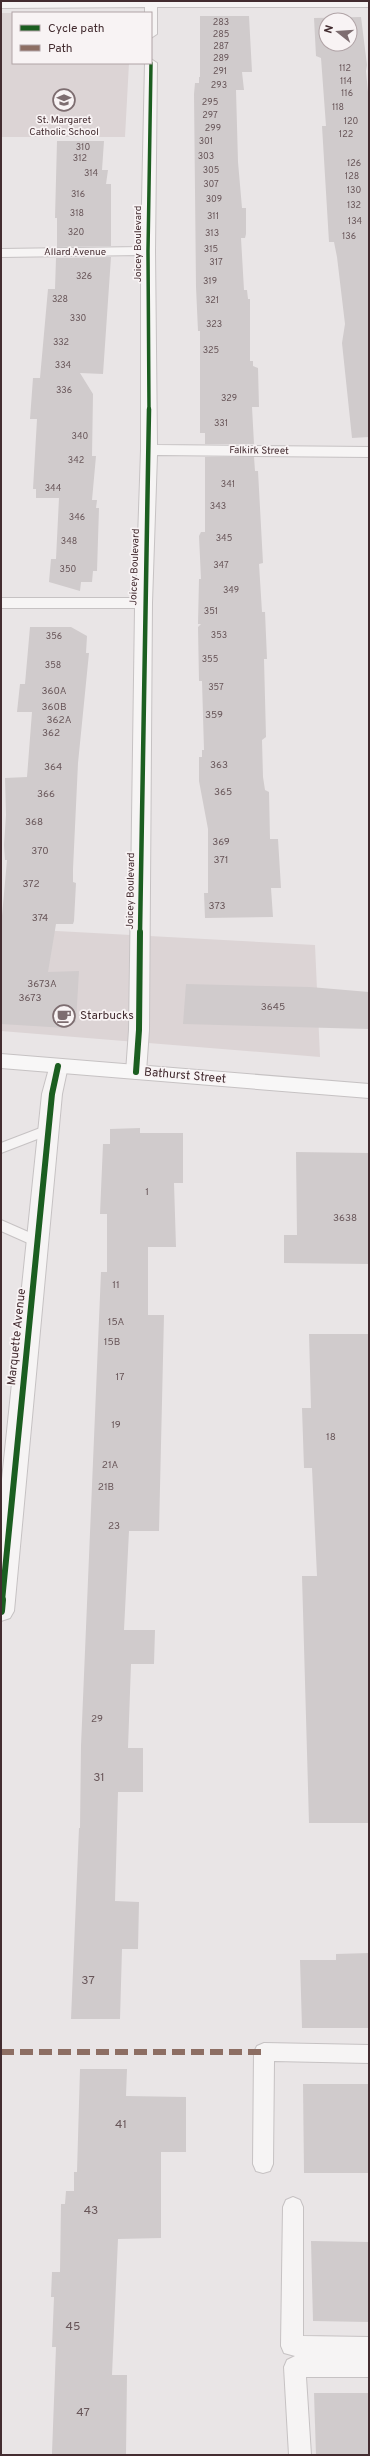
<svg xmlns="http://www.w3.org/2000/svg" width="370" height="2456" viewBox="0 0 370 2456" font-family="Overpass,sans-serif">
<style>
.built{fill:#dcd4d5}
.building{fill:#d0cbcc;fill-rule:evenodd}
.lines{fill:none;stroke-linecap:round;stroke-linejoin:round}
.service-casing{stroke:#c6c2c3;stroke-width:2}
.minor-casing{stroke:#c6c2c3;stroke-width:2}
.secondary-casing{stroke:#c6c2c3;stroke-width:2}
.service{fill:#f6f4f4;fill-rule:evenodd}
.minor{fill:#f6f4f4;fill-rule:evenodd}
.secondary{fill:#f8f7f7;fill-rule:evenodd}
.quiet{stroke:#8d6e63;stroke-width:6;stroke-dasharray:13 6;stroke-linecap:butt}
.cycleway-far3-casing{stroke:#f8f3f4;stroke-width:5}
.cycleway-far2-casing{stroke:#f8f3f4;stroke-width:6}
.cycleway-far1-casing{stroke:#f8f3f4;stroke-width:8}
.cycleway-casing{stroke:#f8f3f4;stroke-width:10}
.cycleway-far3{stroke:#1b5e20;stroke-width:3.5}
.cycleway-far2{stroke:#1b5e20;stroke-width:4.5}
.cycleway-far1{stroke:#1b5e20;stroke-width:6}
.cycleway{stroke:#1b5e20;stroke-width:8}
.labels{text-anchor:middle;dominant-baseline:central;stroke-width:3.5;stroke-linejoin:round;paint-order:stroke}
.far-number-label{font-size:9px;fill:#685659}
.far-poi-label{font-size:10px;fill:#432c30;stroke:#f8f3f4}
.far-street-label{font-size:10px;fill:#432c30;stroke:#f8f3f4}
.number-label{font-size:10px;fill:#685659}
.poi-label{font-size:12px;fill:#432c30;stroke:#f8f3f4;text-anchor:start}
.street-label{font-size:12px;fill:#432c30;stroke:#f8f3f4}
.near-number-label{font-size:12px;fill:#685659}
</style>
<rect width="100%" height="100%" fill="#e9e5e6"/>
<g class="built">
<path d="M1,13H132H13V63H129L125,137H1Z"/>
<path d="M1,928L315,945L320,1057L1,1031Z"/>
</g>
<g class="building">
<path d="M200,16H249L252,72H242L244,90H236L238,162L242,208H246V234L245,238H241L244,290H247L248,299H250V361H253V366L258,368L259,407H252L254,444H205V433H200V331H198L196,287L194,94L195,83H199V77H200Z"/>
<path d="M361,17L367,65L366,71L369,103V437L352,438L342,343L345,324L337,257L334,242H329L322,126H326L321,58L316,56L314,18ZM326,20H350V44H326Z"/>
<path d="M57,141H104L102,170H108L106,184H111V246L57,247V218H55Z"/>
<path d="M111,257L103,374L80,373L93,394L92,456H96L92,500H97L96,508H99L97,571H93L92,582H81L80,591L49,582L51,559H56L59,498H36V489H33L37,419H30L33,378H40L48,289H55L56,258Z"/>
<path d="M205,457H254L255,471H258L263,563L259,564L262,612H265L267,659H264L266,737L262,740L263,777L265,790L269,792L270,839H278L281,888H271L273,917L205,918L204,893H208V829L199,781V757H202V750H204L202,681H199L198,627L201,624H198L199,579H201L199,536L201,532H205Z"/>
<path d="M30,627H71L87,636L86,653H89L78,763L73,869V882L76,883L74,921L73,924H56L48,972L79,971L76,1022L66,1028L1,1024V927L7,860H5L4,845L6,815L5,778L27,777L32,712H17L20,684H25Z"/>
<path d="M186,984L310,987L369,992V1029L183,1024Z"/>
<path d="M140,1128V1133H183V1183H174L176,1247H148V1315H164L159,1531H129L124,1630H155L154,1664H131L128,1748H143V1792H118L115,1901L139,1902L138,1949H122L120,2019H71L79,1828H80L81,1746L101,1272H107V1214H100L103,1144H110V1129Z"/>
<path d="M296,1152L369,1153V1264L284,1263V1235H297Z"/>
<path d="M309,1334H369V1823H309L302,1576H317L312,1468H304L302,1408H311Z"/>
<path d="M369,1953V2028H302L300,1960H336V1954Z"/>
<path d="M80,2069H127L126,2096L186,2097V2152H161V2238L118,2239L112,2375H127L126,2455H52V2453L56,2347H52L54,2297H51L52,2272H60L61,2204H65L66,2191H74V2172H77Z"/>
<path d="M303,2084H369V2173H304Z"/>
<path d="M311,2241L369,2242V2322L313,2321Z"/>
<path d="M314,2393H369V2455H316Z"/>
</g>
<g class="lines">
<g class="service-casing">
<g id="service">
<path d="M48,1125L53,1127L55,1130L53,1133L1,1153V1143Z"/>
<path d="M1,1220L42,1238L45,1242L42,1246L37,1247L1,1231Z"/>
<path d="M264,2043L369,2045V2063L274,2061L273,2164L270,2171L263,2173L256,2171L253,2164L254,2052L257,2046Z"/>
<path d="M293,2197L300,2200L303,2207V2336L369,2337V2377H306L311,2455H289L284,2367L287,2360L295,2356L284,2353L281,2346L283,2207L286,2200Z"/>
</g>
</g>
<g class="minor-casing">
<g id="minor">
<path d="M1,1H369V7H157V34L151,38V13H145V7L1,8Z"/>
<path d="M151,59L157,63L155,251L157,445L369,447V457L157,455L152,603L149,1030L146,1072L143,1077L136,1079L129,1077L126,1072L129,1030L135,608H1V598H136L141,450V255L1,257V249L141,247L145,63H151Z"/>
<path d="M58,1059L65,1061L68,1066L62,1094L14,1611L10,1618L1,1621V1489L42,1094L51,1061Z"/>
</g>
</g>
<g class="secondary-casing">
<path id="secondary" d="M1,1054L369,1084V1098L1,1068Z"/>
</g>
<use href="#service" class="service"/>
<use href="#minor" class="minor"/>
<use href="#secondary" class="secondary"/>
<path class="quiet" d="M1,2052H264"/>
<g class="cycleway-far3-casing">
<path id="cycleway-far3" d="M149,410L148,251L151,63"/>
</g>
<g class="cycleway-far2-casing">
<path id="cycleway-far2" d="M140,933L149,409"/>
</g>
<g class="cycleway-far1-casing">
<g id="cycleway-far1">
<path d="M136,1072L139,1030L140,932"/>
<path d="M2,1601L52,1094L58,1066"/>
</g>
</g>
<g class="cycleway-casing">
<path id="cycleway" d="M1,1611L2,1600"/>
</g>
<use href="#cycleway-far3" class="cycleway-far3"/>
<use href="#cycleway-far2" class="cycleway-far2"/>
<use href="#cycleway-far1" class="cycleway-far1"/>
<use href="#cycleway" class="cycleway"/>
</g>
<defs>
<g id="school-ring" transform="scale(1.15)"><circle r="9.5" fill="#f8f3f4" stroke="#7d6d70" stroke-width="1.5"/><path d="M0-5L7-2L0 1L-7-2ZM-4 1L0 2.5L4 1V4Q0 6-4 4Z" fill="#7d6d70"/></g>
<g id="cafe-ring" transform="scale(1.15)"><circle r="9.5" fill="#f8f3f4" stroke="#7d6d70" stroke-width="1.5"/><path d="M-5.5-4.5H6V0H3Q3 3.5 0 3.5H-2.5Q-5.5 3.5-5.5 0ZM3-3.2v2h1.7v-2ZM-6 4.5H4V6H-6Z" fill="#7d6d70"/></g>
</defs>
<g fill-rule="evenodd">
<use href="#school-ring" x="64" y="100"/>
<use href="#cafe-ring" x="64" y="1016"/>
</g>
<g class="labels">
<g class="far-number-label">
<text x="221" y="22">283</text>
<text x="221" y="34">285</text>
<text x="221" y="46">287</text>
<text x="221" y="58">289</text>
<text x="345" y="68">112</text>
<text x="220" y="71">291</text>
<text x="346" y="81">114</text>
<text x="219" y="85">293</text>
<text x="347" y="93">116</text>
<text x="210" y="102">295</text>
<text x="338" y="107">118</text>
<text x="210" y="115">297</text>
<text x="351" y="121">120</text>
<text x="213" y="128">299</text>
<text x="346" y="134">122</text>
<text x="206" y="141">301</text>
<text x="83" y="147">310</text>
<text x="206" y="156">303</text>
<text x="80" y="158">312</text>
<text x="354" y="163">126</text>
<text x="211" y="170">305</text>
<text x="91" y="173">314</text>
<text x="352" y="176">128</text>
<text x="211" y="184">307</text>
<text x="354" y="190">130</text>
<text x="78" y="194">316</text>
<text x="214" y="199">309</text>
<text x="354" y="205">132</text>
<text x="77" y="213">318</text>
<text x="213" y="216">311</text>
<text x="355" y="221">134</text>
<text x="76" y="232">320</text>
<text x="212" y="233">313</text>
<text x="349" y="236">136</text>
<text x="211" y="249">315</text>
<text x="216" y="262">317</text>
<text x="84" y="276">326</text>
<text x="210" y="281">319</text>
<text x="60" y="299">328</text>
<text x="212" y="300">321</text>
<text x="78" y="318">330</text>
<text x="214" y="324">323</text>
<text x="61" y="342">332</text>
<text x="211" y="350">325</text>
<text x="63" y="365">334</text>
<text x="64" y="390">336</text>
<text x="229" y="398">329</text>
<text x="221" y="423">331</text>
<text x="80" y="436">340</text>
<text x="76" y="460">342</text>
<text x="228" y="484">341</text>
<text x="53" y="488">344</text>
<text x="218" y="506">343</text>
<text x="77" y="517">346</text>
<text x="224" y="538">345</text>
<text x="69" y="541">348</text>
<text x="221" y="565">347</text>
<text x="68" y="569">350</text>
<text x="231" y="590">349</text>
<text x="211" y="611">351</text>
<text x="219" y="635">353</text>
<text x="54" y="636">356</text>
<text x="210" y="659">355</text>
<text x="53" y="665">358</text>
<text x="216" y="687">357</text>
</g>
<g class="far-poi-label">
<text x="64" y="120">St. Margaret<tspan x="64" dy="12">Catholic School</tspan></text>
</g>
<g class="far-street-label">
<text transform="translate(138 244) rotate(-90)">Joicey Boulevard</text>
<text x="75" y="252">Allard Avenue</text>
<text transform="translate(259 451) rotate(1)">Falkirk Street</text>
<text transform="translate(135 567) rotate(-88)">Joicey Boulevard</text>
<text transform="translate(131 891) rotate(-89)">Joicey Boulevard</text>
</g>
<g class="number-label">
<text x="54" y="691">360A</text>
<text x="54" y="707">360B</text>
<text x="214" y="715">359</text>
<text x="59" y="720">362A</text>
<text x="51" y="733">362</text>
<text x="219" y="765">363</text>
<text x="53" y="767">364</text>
<text x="223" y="792">365</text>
<text x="46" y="794">366</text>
<text x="34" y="822">368</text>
<text x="221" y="842">369</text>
<text x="40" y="851">370</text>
<text x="221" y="860">371</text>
<text x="31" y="884">372</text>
<text x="217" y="906">373</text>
<text x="40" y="918">374</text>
<text x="42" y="984">3673A</text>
<text x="30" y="998">3673</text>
<text x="273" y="1007">3645</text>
<text x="147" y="1192">1</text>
<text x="345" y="1218">3638</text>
<text x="116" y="1285">11</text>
<text x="116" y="1322">15A</text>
<text x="112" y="1342">15B</text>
<text x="120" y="1377">17</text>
<text x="116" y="1425">19</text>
<text x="331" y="1437">18</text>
<text x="110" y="1465">21A</text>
<text x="106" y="1487">21B</text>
<text x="114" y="1526">23</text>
<text x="97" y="1719">29</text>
</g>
<g class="poi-label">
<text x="80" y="1016">Starbucks</text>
</g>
<g class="street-label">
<text transform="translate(185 1076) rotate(5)">Bathurst Street</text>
<text transform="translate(17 1337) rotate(-84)">Marquette Avenue</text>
</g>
<g class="near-number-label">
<text x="99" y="1778">31</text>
<text x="88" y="1981">37</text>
<text x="121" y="2125">41</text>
<text x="91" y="2211">43</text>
<text x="73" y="2327">45</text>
<text x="83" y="2413">47</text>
</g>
</g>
<rect width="370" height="2456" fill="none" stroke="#432c30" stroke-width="4"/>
<rect x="12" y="12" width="140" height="52" fill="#f8f3f4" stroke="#b0a3a6"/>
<rect x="20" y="25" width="20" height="6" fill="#1b5e20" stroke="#b0a3a6"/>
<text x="48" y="32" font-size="12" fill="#432c30">Cycle path</text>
<rect x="20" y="45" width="20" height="6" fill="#8d6e63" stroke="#b0a3a6"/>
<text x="48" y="52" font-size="12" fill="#432c30">Path</text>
<g transform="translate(338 32) rotate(287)"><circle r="19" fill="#f8f3f4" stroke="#b0a3a6"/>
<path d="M0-3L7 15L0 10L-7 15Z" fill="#7d6d70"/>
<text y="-6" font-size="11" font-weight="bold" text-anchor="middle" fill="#432c30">N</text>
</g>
</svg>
